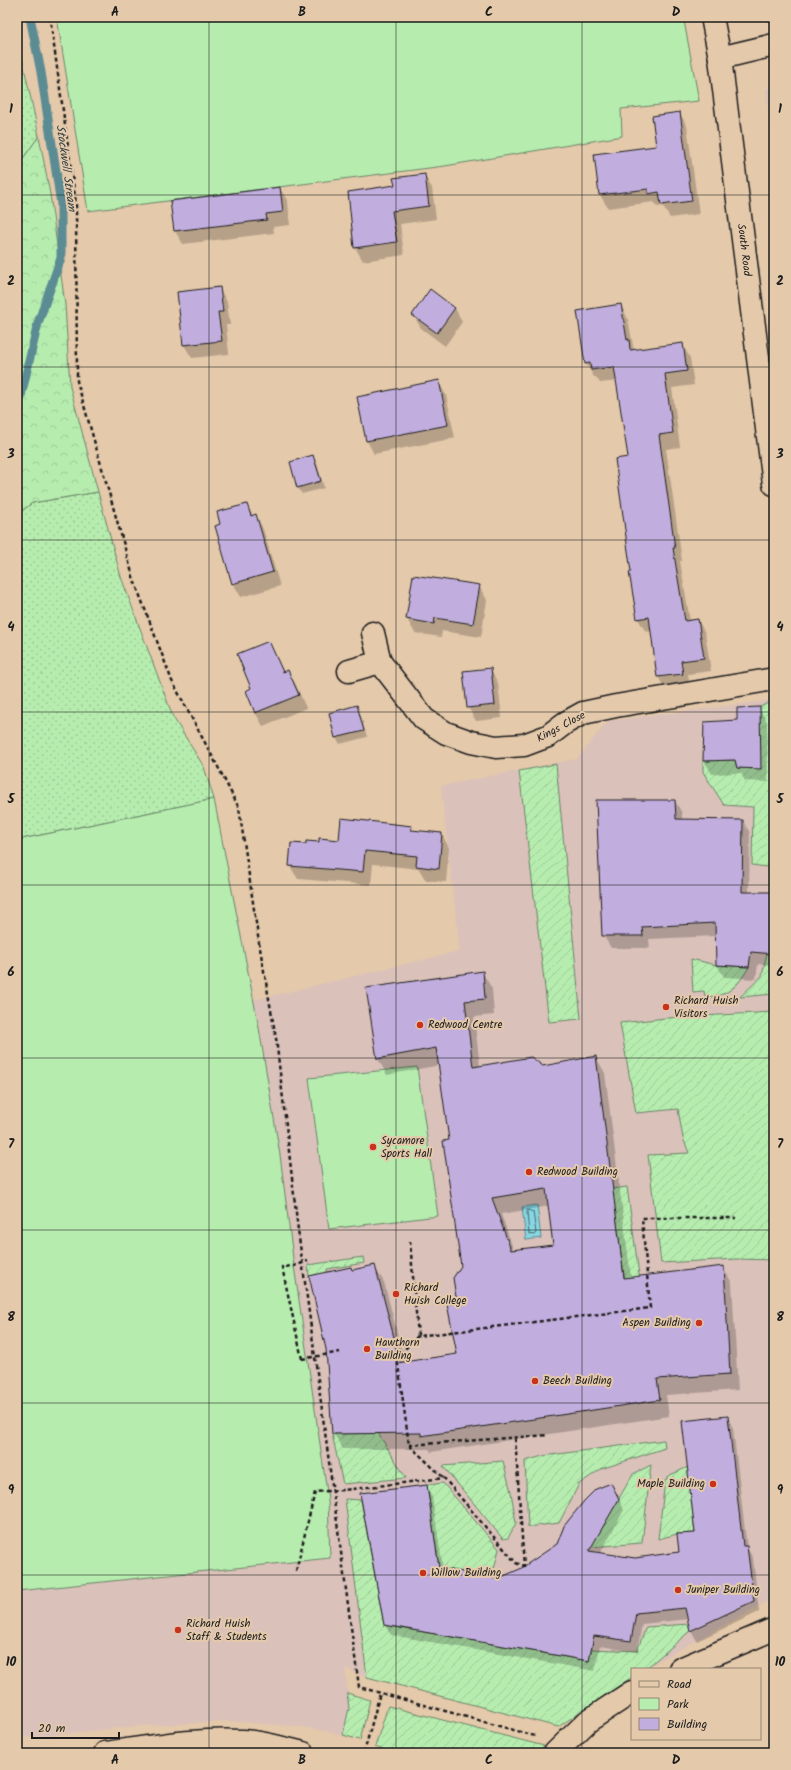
<svg xmlns="http://www.w3.org/2000/svg" width="791" height="1770" viewBox="0 0 791 1770" font-family="Kalam,sans-serif">
<style>
.built{fill:#dac1ba}
.grass{fill:url(#grass-dots);stroke:#698466}
.forest{fill:url(#forest-crowns);stroke:#698466}
.park{fill:#b6edaf;stroke:#698466}
.garden{fill:url(#garden-furrows);stroke:#698466}
.water{fill:#87d7e3;stroke:#5c8c93}
.shadow{fill:#0003;fill-rule:evenodd}
.lines{fill:none;stroke-linecap:round;stroke-linejoin:round}
.shore{stroke:#47676c;stroke-width:1}
.stream{stroke:#5c8c93;stroke-width:9}
.building{fill:#c2aede;stroke:#1c1c1c;fill-rule:evenodd}
.street-casing{stroke:#1c1c1c;stroke-width:25}
.secondary-casing{stroke:#1c1c1c;stroke-width:25}
.path{stroke:#1c1c1c;stroke-width:2.5;stroke-dasharray:4 3;stroke-linecap:butt}
.street{stroke:#e4c9ab;stroke-width:22}
.secondary{stroke:#e4c9ab;stroke-width:22}
.path-bridge{stroke:#1c1c1c;stroke-width:2.5;stroke-dasharray:4 3;stroke-linecap:butt}
.grid{fill:none;stroke:#1c1c1c;stroke-width:1;stroke-opacity:0.55}
.poi-dot{fill:#c8321e;stroke:#e4c9ab;stroke-width:1.5}
.labels{text-anchor:middle;dominant-baseline:central;stroke-width:4;stroke-linejoin:round;paint-order:stroke}
.street-label{font-size:11px;fill:#1c1c1c;stroke:#e4c9ab}
.poi-label{font-size:11px;fill:#1c1c1c;stroke:#e4c9ab;text-anchor:start}
.water-label{font-size:12px;font-style:italic;fill:#314144;stroke:#e4c9ab}
.neatline{fill:none;stroke:#1c1c1c;stroke-width:1.5}
.grid-label{font-size:13px;text-anchor:middle;font-weight:bold;fill:#1c1c1c}
</style>
<defs>
<pattern id="grass-dots" width="8" height="8" patternUnits="userSpaceOnUse"><rect width="8" height="8" fill="#b6edaf"/><path d="M2 2h.1M6 6h.1" fill="none" stroke="#9ccb96" stroke-width="1.8" stroke-linecap="round"/></pattern>
<pattern id="forest-crowns" width="20" height="18" patternUnits="userSpaceOnUse"><rect width="20" height="18" fill="#b6edaf"/><path d="M2 6a3 3 0 1 1 6 0M12 15a3 3 0 1 1 6 0" fill="none" stroke="#9ccb96"/></pattern>
<pattern id="garden-furrows" width="10" height="10" patternUnits="userSpaceOnUse"><rect width="10" height="10" fill="#b6edaf"/><path d="M-1 1l2-2M0 10L10 0M9 11l2-2" fill="none" stroke="#9ccb96"/></pattern>
</defs>
<rect width="100%" height="100%" fill="#e4c9ab"/>
<filter id="ink" filterUnits="userSpaceOnUse"><feTurbulence type="fractalNoise" baseFrequency=".025" numOctaves="2"/><feDisplacementMap in="SourceGraphic" scale="8" xChannelSelector="R" yChannelSelector="G"/><feConvolveMatrix kernelMatrix="1 2 1 2 8 2 1 2 1" color-interpolation-filters="sRGB"/></filter>
<g filter="url(#ink)">
<g class="built">
<path d="M774,82V154L766,90Z"/>
<path d="M774,700V1589L768,1601L644,1669H632V1677L558,1727L367,1677L345,1668L349,1708L343,1735L304,1727L230,1721L140,1726L17,1738V840L214,799L255,1000L460,951L441,786L577,759L608,721Z"/>
</g>
<g class="grass">
<path d="M17,35L39,136L17,167Z"/>
<path d="M98,492L121,577L173,717L204,767L214,799L17,840V515L32,503Z"/>
</g>
<path class="forest" d="M39,136L50,194L65,305L70,387L98,492L32,503L17,515V167Z"/>
<g class="park">
<path d="M57,17H682L684,21L699,101L621,109L622,136L445,166L88,211Z"/>
<path d="M214,799L259,1028L280,1155L294,1266L328,1499L330,1558L17,1591V840Z"/>
<path d="M417,1067L438,1216L329,1229L309,1078Z"/>
</g>
<g class="garden">
<path d="M774,700V868L752,865L753,807L724,805L703,772V761L735,760L737,768H746L760,707Z"/>
<path d="M556,764L581,1019L549,1022L519,771Z"/>
<path d="M767,953L774,954V994L740,997L762,976Z"/>
<path d="M691,959L716,965L749,967C737,987 729,996 705,997L704,991L693,992Z"/>
<path d="M773,1012L774,1195L771,1222L774,1227V1260L737,1259L661,1263L648,1155L689,1153L683,1138L678,1109L636,1113L620,1023L666,1018Z"/>
<path d="M627,1187L640,1282H625L612,1189Z"/>
<path d="M363,1257L364,1263L327,1269V1273L309,1276L308,1265Z"/>
<path d="M378,1433L406,1478L343,1484L332,1434Z"/>
<path d="M664,1440L665,1448L601,1469L579,1484L559,1523L528,1527L525,1461L543,1456Z"/>
<path d="M503,1461L511,1492L516,1523L508,1538L503,1539L443,1466Z"/>
<path d="M651,1465L642,1543L591,1547L633,1474Z"/>
<path d="M688,1467L695,1533L677,1534L658,1539L665,1481L670,1475Z"/>
<path d="M443,1483L499,1549L492,1577L439,1568L427,1485Z"/>
<path d="M345,1499L361,1500L384,1625L589,1661L591,1649L637,1651L646,1627L689,1624L690,1631L650,1665L644,1669H632V1677L558,1727L367,1677Z"/>
<path d="M347,1693L370,1700L360,1740L343,1735L349,1708Z"/>
<path d="M388,1706L544,1746L539,1753H393L375,1747Z"/>
</g>
<path class="water" d="M537,1205L541,1238L526,1240L522,1207Z"/>
<g class="shadow">
<path d="M766,17H774V31Z"/>
<path d="M680,113L687,126L699,214L670,218L663,206L657,207L654,202L608,208L600,195L595,155L657,146Z"/>
<path d="M424,175L432,188L436,219L400,224L404,255L363,261L355,247L396,186Z"/>
<path d="M280,188L288,202L290,225L273,227L274,233L183,244L175,231L171,201Z"/>
<path d="M219,288L227,302L230,325H226L229,354L192,358L184,345L178,293Z"/>
<path d="M621,305L628,319L634,351L682,344L690,358L694,385L672,388L680,447L666,449L682,561H680L690,621L698,620L705,633L711,671L688,674L690,687L666,690L658,677L652,631L646,632L638,619L630,573H632L629,458L617,381L600,383L596,377H594L586,364Z"/>
<path d="M455,308L462,322L445,346L421,328L413,315Z"/>
<path d="M438,381L446,395L455,438L374,454L367,441L358,398Z"/>
<path d="M313,457L317,463L324,488L302,494L298,488Z"/>
<path d="M247,505L253,516L256,515L263,529L280,586L241,597L233,583L221,525Z"/>
<path d="M479,586L487,600L481,637L442,631L441,637L415,633L407,619Z"/>
<path d="M269,642L284,673L288,671L296,685L306,708L263,726L255,712L253,689Z"/>
<path d="M490,669L498,683L502,718L476,721L468,707Z"/>
<path d="M357,706L360,713L367,737L340,744L336,738L330,713Z"/>
<path d="M759,708L767,722L768,782L745,781L741,773L712,774L704,760Z"/>
<path d="M675,801L682,813V821H743L750,833L749,893H774V965L758,964L756,979L724,977L717,965L716,936L649,939L650,948H611L603,935Z"/>
<path d="M411,827L414,832L442,834L449,848L446,882L425,880L419,869L373,864L371,885L298,879L290,866L307,845L340,841Z"/>
<path d="M483,973L492,989L494,1015L474,1017L480,1066L542,1067L596,1057L605,1073L631,1278L723,1267L732,1283L738,1390L666,1395L669,1416L431,1452L429,1449H343L333,1433L352,1271L374,1266L384,1282L405,1363L458,1355V1304L462,1266L450,1141L440,1065L387,1075L378,1059ZM549,1206L554,1246L514,1251L501,1214Z"/>
<path d="M727,1417L733,1428L747,1548L753,1558L759,1612L697,1641L691,1630L689,1619L642,1624L637,1652L600,1646L595,1671L391,1635L384,1624L426,1486L432,1497L443,1569L499,1579L520,1570L557,1545L617,1495L624,1510L600,1554L635,1559L680,1553L696,1534Z"/>
<path d="M771,1747L774,1748V1753H770Z"/>
</g>
<g class="lines">
<path class="shore" d="M528,1210L533,1212L536,1233L534,1235L529,1234L527,1212Z"/>
<path class="stream" d="M17,413L38,323L61,258V204L41,72L30,17"/>
</g>
<g class="building">
<path d="M680,112L692,201L661,205L659,192L648,194V189L599,195L594,154L656,146L652,116Z"/>
<path d="M425,174L429,206L392,211L397,242L354,248L348,192L395,185L393,178Z"/>
<path d="M280,187L283,212L266,214L267,220L174,231L170,201Z"/>
<path d="M220,287L223,312H218L222,341L183,345L177,292Z"/>
<path d="M430,289L455,308L437,333L412,315Z"/>
<path d="M621,304L627,340L629,339L630,350L683,343L687,371L665,374L673,433L659,435L675,548H673L685,621L698,619L704,658L681,661L683,674L657,677L649,617L637,619L629,572H631L615,459L628,457L614,367L591,370L590,363L585,364L577,311Z"/>
<path d="M439,380L448,425L366,441L357,397Z"/>
<path d="M313,455L321,481L297,488L290,462Z"/>
<path d="M247,504L251,516L256,514L273,572L232,584L215,526L220,524L217,512Z"/>
<path d="M413,575L480,585L473,624L435,618L434,624L406,619Z"/>
<path d="M269,641L283,672L288,670L299,695L255,713L246,691L251,688L237,654Z"/>
<path d="M491,668L495,705L467,708L463,671Z"/>
<path d="M357,705L364,731L335,738L329,713Z"/>
<path d="M760,707L761,769L737,768L735,760L703,761L704,722L737,720V708Z"/>
<path d="M596,800H675L676,819L743,820L742,892H774V954L751,952L749,967L716,965L715,923L642,927L643,936H602Z"/>
<path d="M341,818L412,826L411,830L442,833L439,869L416,866L417,856L365,851L363,872L289,866L291,843L306,844V841L319,842V838L339,840Z"/>
<path d="M483,971L485,999L465,1001L473,1067L531,1057L543,1066L596,1056L624,1278L724,1266L730,1374L657,1379L660,1400L421,1436V1433L332,1434L326,1349L309,1276L351,1267L352,1270L375,1265L396,1345L397,1363L457,1354L447,1304L457,1303L453,1278L461,1266L443,1141L449,1140L436,1048L377,1059L366,988ZM546,1189L553,1245L511,1250L492,1198Z"/>
<path d="M728,1416L743,1546H747L754,1601L690,1631L685,1608L636,1613L631,1641L594,1636L589,1661L384,1625L360,1493L427,1485L439,1568L499,1578L520,1569L557,1544L564,1526L584,1501L596,1489L611,1483L619,1499L589,1551L635,1558L679,1552L677,1534L695,1533L682,1421Z"/>
</g>
<g class="lines">
<g class="street-casing">
<g id="street">
<path d="M720,58L774,45"/>
<path d="M373,633L380,662L424,719L446,733L471,742L496,747L524,745L548,736L565,723L583,713L616,706L774,679"/>
<path d="M349,671L380,662"/>
<path d="M680,1669L774,1629"/>
<path d="M105,1753C150,1747 197,1738 243,1741C263,1742 284,1748 303,1753"/>
<path d="M555,1753L588,1721L632,1692"/>
</g>
</g>
<g class="secondary-casing">
<path id="secondary" d="M712,17L720,58L774,484"/>
</g>
<g class="path">
<path d="M50,17L76,204L77,381L134,580L172,681L218,767L239,808L259,943L276,1038L298,1230L359,1687L535,1736"/>
<path d="M410,1241L418,1336L650,1308L642,1218H736"/>
<path d="M418,1336L397,1357L409,1445L444,1478"/>
<path d="M302,1359L282,1267L294,1266L308,1261"/>
<path d="M409,1445L548,1435"/>
<path d="M296,1571L315,1492L344,1490L444,1478L516,1563L524,1566L515,1437"/>
<path d="M364,1753L380,1693"/>
</g>
<use href="#street" class="street"/>
<use href="#secondary" class="secondary"/>
<path class="path-bridge" d="M302,1359L340,1352"/>
</g>
</g>
<path class="grid" d="M209,17V1753M396,17V1753M582,17V1753M17,195H774M17,367H774M17,540H774M17,712H774M17,885H774M17,1058H774M17,1230H774M17,1403H774M17,1575H774"/>
<g class="poi-dot">
<circle cx="666" cy="1007" r="4"/>
<circle cx="420" cy="1025" r="4"/>
<circle cx="373" cy="1147" r="4"/>
<circle cx="529" cy="1172" r="4"/>
<circle cx="396" cy="1294" r="4"/>
<circle cx="699" cy="1323" r="4"/>
<circle cx="367" cy="1349" r="4"/>
<circle cx="535" cy="1381" r="4"/>
<circle cx="713" cy="1484" r="4"/>
<circle cx="423" cy="1573" r="4"/>
<circle cx="678" cy="1590" r="4"/>
<circle cx="178" cy="1630" r="4"/>
</g>
<g class="labels">
<g class="street-label">
<text transform="translate(744 250) rotate(83)">South Road</text>
<text transform="translate(561 727) rotate(-28)">Kings Close</text>
</g>
<g class="poi-label">
<text x="674" y="1001">Richard Huish<tspan x="674" dy="13">Visitors</tspan></text>
<text x="428" y="1025">Redwood Centre</text>
<text x="381" y="1141">Sycamore<tspan x="381" dy="13">Sports Hall</tspan></text>
<text x="537" y="1172">Redwood Building</text>
<text x="404" y="1288">Richard<tspan x="404" dy="13">Huish College</tspan></text>
<text x="691" y="1323" text-anchor="end">Aspen Building</text>
<text x="375" y="1343">Hawthorn<tspan x="375" dy="13">Building</tspan></text>
<text x="543" y="1381">Beech Building</text>
<text x="705" y="1484" text-anchor="end">Maple Building</text>
<text x="431" y="1573">Willow Building</text>
<text x="686" y="1590">Juniper Building</text>
<text x="186" y="1624">Richard Huish<tspan x="186" dy="13">Staff &amp; Students</tspan></text>
</g>
<g class="water-label">
<text transform="translate(66 168) rotate(82)">Stockwell Stream</text>
</g>
</g>
<rect width="791" height="1770" fill="none" stroke="#e4c9ab" stroke-width="44"/>
<rect x="631" y="1668" width="130" height="72" fill="#e4c9ab" stroke="#948472"/>
<rect x="639" y="1681" width="20" height="6" fill="#e4c9ab" stroke="#948472"/>
<text x="667" y="1688" font-size="12" fill="#1c1c1c">Road</text>
<rect x="639" y="1698" width="20" height="12" fill="#b6edaf" stroke="#948472"/>
<text x="667" y="1708" font-size="12" fill="#1c1c1c">Park</text>
<rect x="639" y="1718" width="20" height="12" fill="#c2aede" stroke="#948472"/>
<text x="667" y="1728" font-size="12" fill="#1c1c1c">Building</text>
<path d="M32 1732v6h87v-6" fill="none" stroke="#1c1c1c" stroke-width="2"/>
<text x="38" y="1732" font-size="12" fill="#1c1c1c" stroke="#e4c9ab" stroke-width="3" paint-order="stroke">20 m</text>
<rect x="22" y="22" width="747" height="1726" class="neatline"/>
<g class="grid-label">
<text x="115" y="16">A</text>
<text x="302" y="16">B</text>
<text x="489" y="16">C</text>
<text x="676" y="16">D</text>
<text x="11" y="113">1</text>
<text x="780" y="113">1</text>
<text x="11" y="285">2</text>
<text x="780" y="285">2</text>
<text x="11" y="458">3</text>
<text x="780" y="458">3</text>
<text x="11" y="631">4</text>
<text x="780" y="631">4</text>
<text x="11" y="803">5</text>
<text x="780" y="803">5</text>
<text x="11" y="976">6</text>
<text x="780" y="976">6</text>
<text x="11" y="1148">7</text>
<text x="780" y="1148">7</text>
<text x="11" y="1321">8</text>
<text x="780" y="1321">8</text>
<text x="11" y="1494">9</text>
<text x="780" y="1494">9</text>
<text x="11" y="1666">10</text>
<text x="780" y="1666">10</text>
<text x="115" y="1764">A</text>
<text x="302" y="1764">B</text>
<text x="489" y="1764">C</text>
<text x="676" y="1764">D</text>
</g>
</svg>
